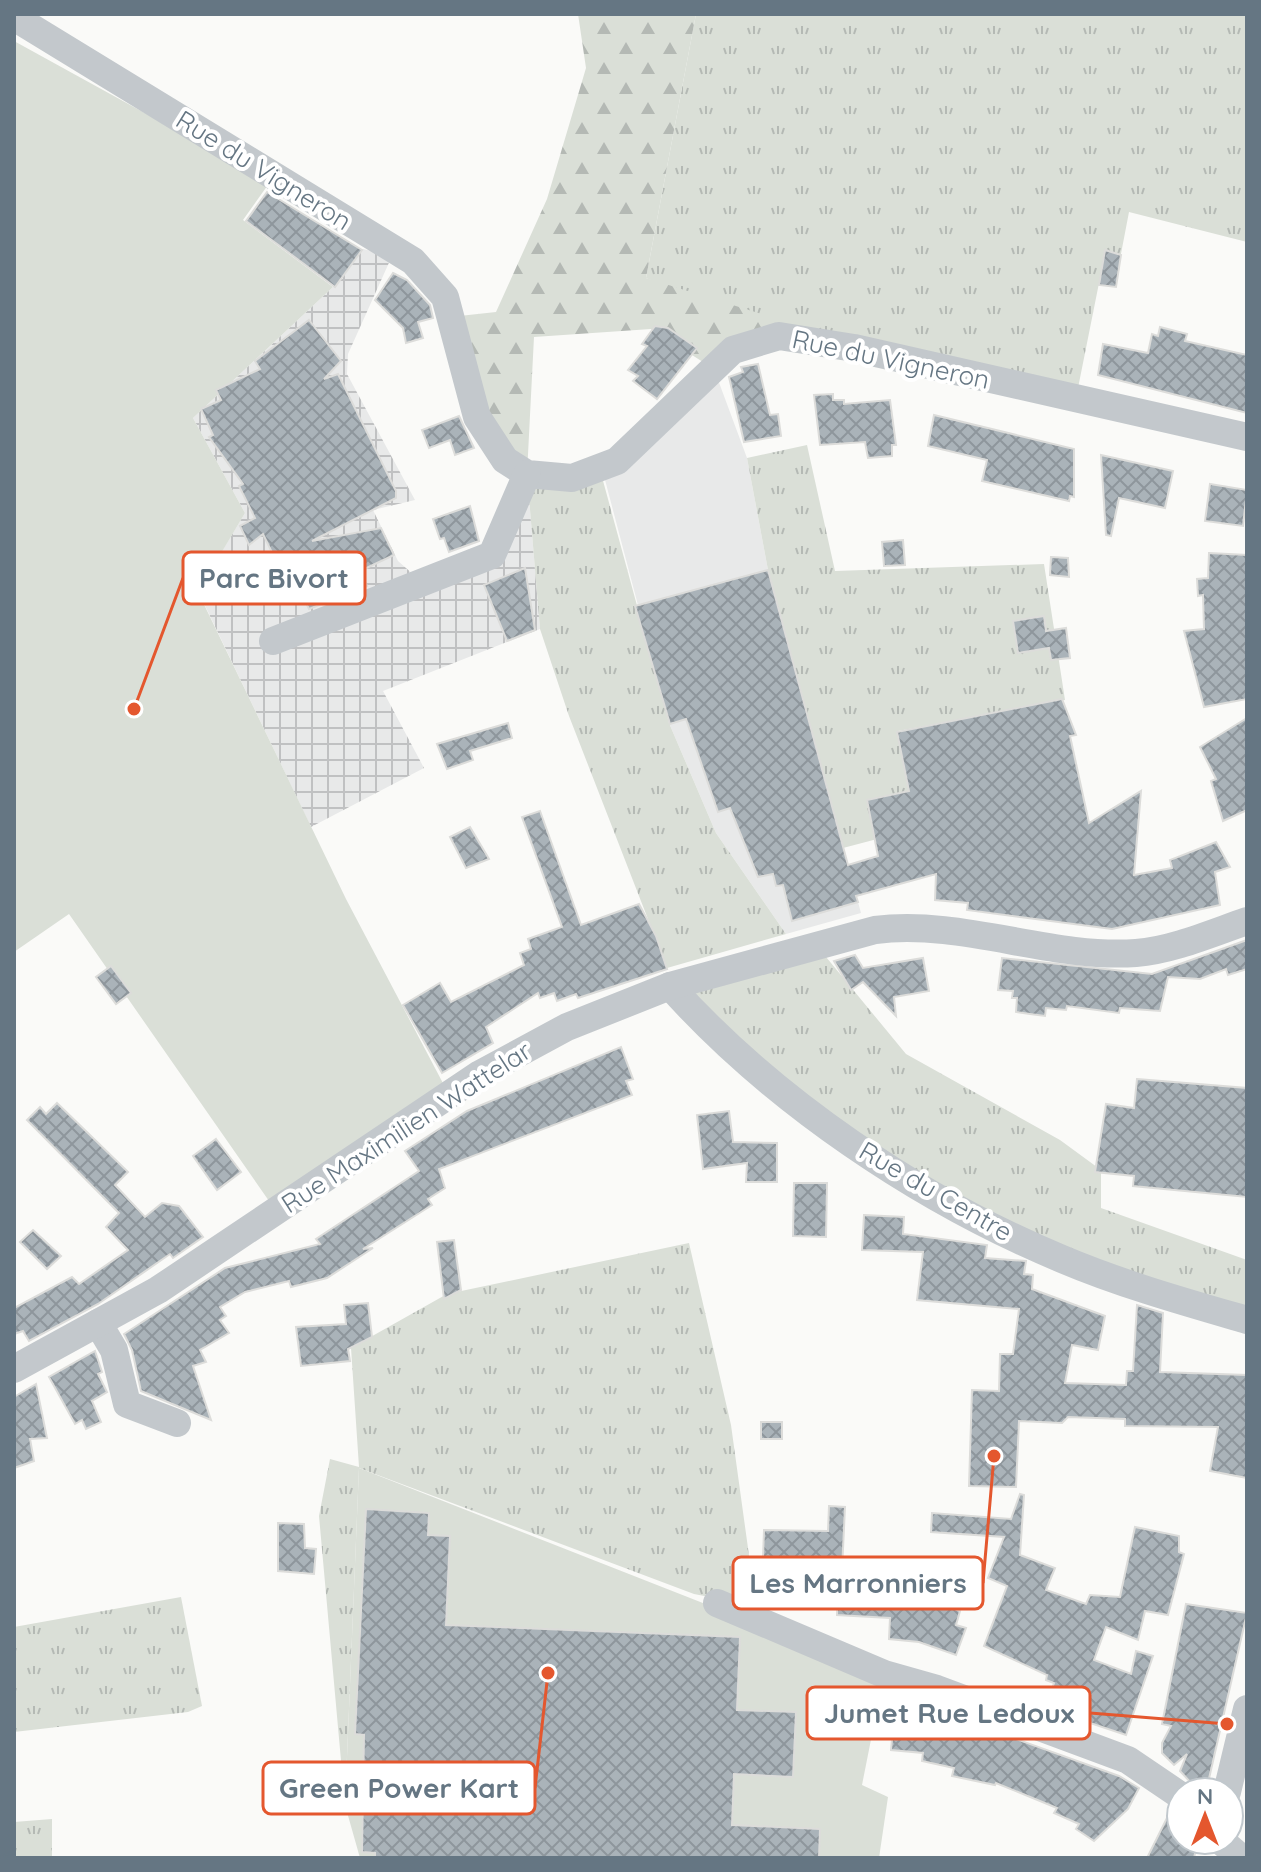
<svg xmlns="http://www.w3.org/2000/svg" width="1261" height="1872" viewBox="0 0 1261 1872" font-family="Quicksand,sans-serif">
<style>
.built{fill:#e8e9e9}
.industrial{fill:url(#industrial-grid)}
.grass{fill:url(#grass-tufts)}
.forest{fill:url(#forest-firs)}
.park{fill:#dadfd7}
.building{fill:url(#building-cross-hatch);stroke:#dcdcda;stroke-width:2}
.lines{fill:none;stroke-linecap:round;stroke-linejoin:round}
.minor{stroke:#c3c8cc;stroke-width:28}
.labels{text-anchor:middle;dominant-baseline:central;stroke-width:8;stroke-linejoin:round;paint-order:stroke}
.street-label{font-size:26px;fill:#657683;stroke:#fff}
.leader{fill:none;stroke:#e4572e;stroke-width:3}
.callout-dot{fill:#e4572e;stroke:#fff;stroke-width:3}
.callout{fill:#fff;stroke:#e4572e;stroke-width:3}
.callout-label{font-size:28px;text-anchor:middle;font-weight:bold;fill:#657683}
</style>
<defs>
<pattern id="industrial-grid" width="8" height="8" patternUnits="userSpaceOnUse" patternTransform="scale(2)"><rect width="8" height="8" fill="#e8e9e9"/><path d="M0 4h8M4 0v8" fill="none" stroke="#c0c1c2"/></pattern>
<pattern id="grass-tufts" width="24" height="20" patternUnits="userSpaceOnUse" patternTransform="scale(2)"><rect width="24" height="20" fill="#dadfd7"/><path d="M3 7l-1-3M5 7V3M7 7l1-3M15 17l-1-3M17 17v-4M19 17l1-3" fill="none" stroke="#b4b9b4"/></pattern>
<pattern id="forest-firs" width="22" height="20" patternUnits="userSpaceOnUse" patternTransform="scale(2)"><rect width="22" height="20" fill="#dadfd7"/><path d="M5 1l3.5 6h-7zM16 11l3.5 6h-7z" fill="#b4b9b4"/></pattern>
<pattern id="building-cross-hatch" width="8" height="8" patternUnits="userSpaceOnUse" patternTransform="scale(2)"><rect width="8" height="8" fill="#aab3b9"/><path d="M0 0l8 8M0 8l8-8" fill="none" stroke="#8e969c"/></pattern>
</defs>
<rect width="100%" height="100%" fill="#fafaf8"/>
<path class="built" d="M714,369L747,458L768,570L861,913L786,934L716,833L669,723L604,476Z"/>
<path class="industrial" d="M363,249L392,256L348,354L347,374L415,500L373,510L398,561L422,582L491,555L527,474L540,629L383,691L424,768L311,827L198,591L245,513L193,418L333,287Z"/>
<g class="grass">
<path d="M696,14H1247V242L1129,212L1120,259L1104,258L1076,398L779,336L646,278Z"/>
<path d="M807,445L835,571L1044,564L1065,700L898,731L919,828L843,848L768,570L747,458Z"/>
<path d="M527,474L602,477L669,723L716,833L786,934L667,968L569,716L540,629Z"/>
<path d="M817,946L906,1054L1060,1140L1101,1170V1208L1247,1260V1320L1019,1239L879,1160L670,986Z"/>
<path d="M689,1243L731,1425L756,1606L694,1594L359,1468L345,1805L319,1516L330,1459L359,1467L351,1348L447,1294Z"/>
<path d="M181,1597L202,1706L188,1712L14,1732V1627Z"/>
<path d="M52,1819V1858H14V1822Z"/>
</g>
<path class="forest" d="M578,14H696L646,278L768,316L779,336L714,369L651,329L534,337L527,474L485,430L450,317L496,312L547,199L586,68Z"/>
<g class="park">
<path d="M14,41L270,182L243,220L333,287L193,418L245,513L198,592L346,899L445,1087L276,1211L69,914L14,952Z"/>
<path d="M359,1468L884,1674L862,1785L888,1797L879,1858H360L345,1805Z"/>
</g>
<g class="building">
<path d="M267,192L362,250L335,287L246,221Z"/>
<path d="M1105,250L1121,255L1116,287L1099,285Z"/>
<path d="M393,273L407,280L430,305L433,318L418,322L423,338L406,343L403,328L375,300Z"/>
<path d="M309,320L341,361L324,379L338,374L396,491V498L312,541L381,528L394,555L360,571L367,586L309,609L290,571L283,575L263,534L249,545L240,526L255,518L239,486L243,484L209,437L213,435L201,409L221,400L216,390L260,369L255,361Z"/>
<path d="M655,326L668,328L697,348L657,399L633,381L638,376L628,370L647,346L642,344Z"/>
<path d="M1160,327L1187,334L1185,341L1247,355V413L1098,375L1103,344L1148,353L1152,334L1158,336Z"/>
<path d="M758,364L770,415L778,414L781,436L744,442L729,377L743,372L741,367Z"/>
<path d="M833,394V400H844V404L890,400L896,445H892V456L868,458L865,442L820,445L814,395Z"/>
<path d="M934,415L1074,449V497L1070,496L1069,501L982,481L987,460L928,446Z"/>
<path d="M459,416L474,448L455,455L450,440L429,448L422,430Z"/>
<path d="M1101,455L1173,471L1165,508L1119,498L1111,536L1106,535Z"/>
<path d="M1210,484L1247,490L1243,526L1205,521Z"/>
<path d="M470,506L479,541L449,552L444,538L440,539L433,519Z"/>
<path d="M903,540L905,565L884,566L882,542Z"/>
<path d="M1209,553L1247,555V699L1204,707L1184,631L1204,629L1203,595L1198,596L1197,579L1208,578Z"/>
<path d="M1051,557L1068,558L1069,577L1050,575Z"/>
<path d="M525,568L535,630L507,641L484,585Z"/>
<path d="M768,570L848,865L878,856L867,800L909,791L897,732L1062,699L1076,735L1070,736L1089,823L1141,791L1134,875L1172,868L1170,860L1216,842L1230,867L1215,872L1220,905L1112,929L967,910L968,903L935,900L936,874L856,896L858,902L792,921L783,885L776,886L773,874L758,877L730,808L718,812L686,719L670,724L635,606Z"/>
<path d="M1044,616L1046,631L1066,628L1070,658L1051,660L1049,648L1018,653L1013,621Z"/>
<path d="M1247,718V810L1223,821L1211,781L1216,779L1200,747Z"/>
<path d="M508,723L512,738L470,751L473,760L447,769L437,744Z"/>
<path d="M540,811L581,925L639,904L656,936L667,969L578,998L576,994L557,1001L554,993L540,998L538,993L486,1027L493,1043L442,1073L403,1005L440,983L451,1002L524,965L520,953L531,949L528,939L562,927L522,817Z"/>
<path d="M470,827L489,859L466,868L450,837Z"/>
<path d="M1247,940V969L1228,975L1226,969L1200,979L1168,977L1160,1011L1120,1008L1119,1013L1067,1006L1066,1010L1046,1008L1045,1016L1030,1014L1016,1012L1017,998H1012L1013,991L998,990L1002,958L1152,974Z"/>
<path d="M855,955L863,968L923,958L929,991L894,997L896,1016L863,982L851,990L834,961Z"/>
<path d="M111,966L131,993L116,1004L96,977Z"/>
<path d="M621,1047L633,1079L626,1081L632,1095L439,1169L445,1188L428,1199L432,1205L363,1249L373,1248L327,1278L291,1287L289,1281L245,1292L220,1307L226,1316L220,1320L229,1333L200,1350L206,1362L193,1366L211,1420L141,1391L132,1350L124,1334L225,1268L320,1244L316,1239L419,1171L405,1151L467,1111Z"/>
<path d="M1137,1079L1247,1088V1197L1133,1186L1134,1176L1095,1172L1106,1104L1134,1108Z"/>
<path d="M57,1103L128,1172L115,1185L145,1217L162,1203L179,1206L203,1237L173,1258L170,1254L98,1304L29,1341L23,1331L14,1334V1308L72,1277L79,1284L128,1250L106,1227L119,1213L27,1120L40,1107L46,1114Z"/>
<path d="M729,1111L733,1142L777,1143V1182H746L747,1163L703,1169L697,1115Z"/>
<path d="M216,1139L241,1172L217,1190L193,1156Z"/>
<path d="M794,1183H827L826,1237L793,1236Z"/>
<path d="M864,1215L904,1217L903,1234L987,1245L985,1258L1026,1261L1024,1274L1033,1275L1032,1289L1105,1316L1098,1350L1072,1345L1065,1383L1126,1385L1127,1371H1133L1137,1305L1163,1313L1160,1372L1247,1375V1478L1210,1471L1218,1427L1125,1426V1419L1068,1417L1062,1423L1019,1421L1016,1487L969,1486L972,1390L999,1391L1000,1354H1013L1019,1309L917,1300L923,1252L862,1250Z"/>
<path d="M33,1230L61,1256L47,1269L20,1242Z"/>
<path d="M454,1240L461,1290L444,1299L437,1242Z"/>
<path d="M368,1303L372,1337L348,1349L350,1361L301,1366L296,1327L346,1324L344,1305Z"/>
<path d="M95,1351L102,1372L98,1374L107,1392L92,1401L101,1422L86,1429L82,1420L75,1424L49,1377Z"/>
<path d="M36,1384L47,1438L30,1439L34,1461L14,1468V1397Z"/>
<rect x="761" y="1422" width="21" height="17"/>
<path d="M1020,1494L1024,1495L1020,1555L1055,1568L1046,1590L1086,1604L1090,1595L1120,1597L1135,1527L1179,1536V1552L1184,1554L1168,1615L1145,1611L1138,1640L1106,1627L1094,1660L1131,1674L1136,1651L1153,1656L1126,1735L1045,1708L1054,1683L1046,1680L1047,1675L984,1646L1007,1586L988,1578L1004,1537L931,1532L932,1513L1011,1519Z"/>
<path d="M829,1506L845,1507L842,1570L887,1574V1579L922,1580L920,1608L950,1607L960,1611L956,1625L966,1628L956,1655L919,1642L889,1639L890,1618L837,1615L838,1578L795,1576V1571L778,1570V1559L763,1558L764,1530L828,1531Z"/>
<path d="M366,1509L429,1513L428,1535L450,1536L446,1625L740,1637L737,1710L796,1712L793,1777L734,1774L732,1825L820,1829L819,1858H375V1853L362,1852L364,1735L355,1734Z"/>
<path d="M278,1523L304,1524L305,1548L316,1549L314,1574L278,1571Z"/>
<path d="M1186,1604L1247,1613L1208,1783L1201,1787L1194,1786L1180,1771L1187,1754L1174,1765L1162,1753V1743L1171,1726L1162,1724Z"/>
<path d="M874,1688L1119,1776L1139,1788L1128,1809L1094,1841L1076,1829L1079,1824L1054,1813L1057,1808L996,1783L995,1785L952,1776L954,1768L922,1761L923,1753L891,1750L892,1739L874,1733L881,1705L870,1701Z"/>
<path d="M1171,1810L1181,1813V1840H1198L1194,1858H1147Z"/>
</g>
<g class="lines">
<g class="minor">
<path d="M14,17L413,261L445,297L477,417L505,460L527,474L572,478L617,461L733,350L779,336L854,348L1247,437"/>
<path d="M273,641L492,555L527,474"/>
<path d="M670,986C773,1101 920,1200 1062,1259C1121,1284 1185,1302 1247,1320"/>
<path d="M98,1323L114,1350L127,1404L177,1423"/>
<path d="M14,1369L158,1290L480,1074L567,1027L670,986L875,930C963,919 1049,959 1136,953C1173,950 1212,933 1247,921"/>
<path d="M717,1603L884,1674L937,1689L1128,1760L1181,1796"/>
<path d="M1227,1792L1247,1709"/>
<path d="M1220,1840L1241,1858"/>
</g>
</g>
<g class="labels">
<g class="street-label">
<text transform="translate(264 170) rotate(32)">Rue du Vigneron</text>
<text transform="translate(891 359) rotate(12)">Rue du Vigneron</text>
<text transform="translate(406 1127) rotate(-33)">Rue Maximilien Wattelar</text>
<text transform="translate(936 1191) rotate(30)">Rue du Centre</text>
</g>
</g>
<path class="leader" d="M134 709L183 578M994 1456L983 1583M1227 1724L1090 1713M548 1673L535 1788"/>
<g class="callout-dot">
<circle cx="134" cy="709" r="8"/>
<circle cx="994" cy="1456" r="8"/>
<circle cx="1227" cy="1724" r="8"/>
<circle cx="548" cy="1673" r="8"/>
</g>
<g class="callout">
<rect x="183" y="552" width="182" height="52" rx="8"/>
<rect x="733" y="1557" width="250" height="52" rx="8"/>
<rect x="807" y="1687" width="283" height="52" rx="8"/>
<rect x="263" y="1762" width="272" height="52" rx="8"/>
</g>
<g class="callout-label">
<text x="274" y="588">Parc Bivort</text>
<text x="858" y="1593">Les Marronniers</text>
<text x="949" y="1723">Jumet Rue Ledoux</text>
<text x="399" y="1798">Green Power Kart</text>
</g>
<rect width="1261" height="1872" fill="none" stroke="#657683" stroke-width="32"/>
<g transform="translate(1205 1816)"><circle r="38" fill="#ffffff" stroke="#c1c8cd" stroke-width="2"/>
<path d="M0-6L14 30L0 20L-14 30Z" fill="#e4572e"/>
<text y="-12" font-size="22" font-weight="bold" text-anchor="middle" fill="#657683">N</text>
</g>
</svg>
